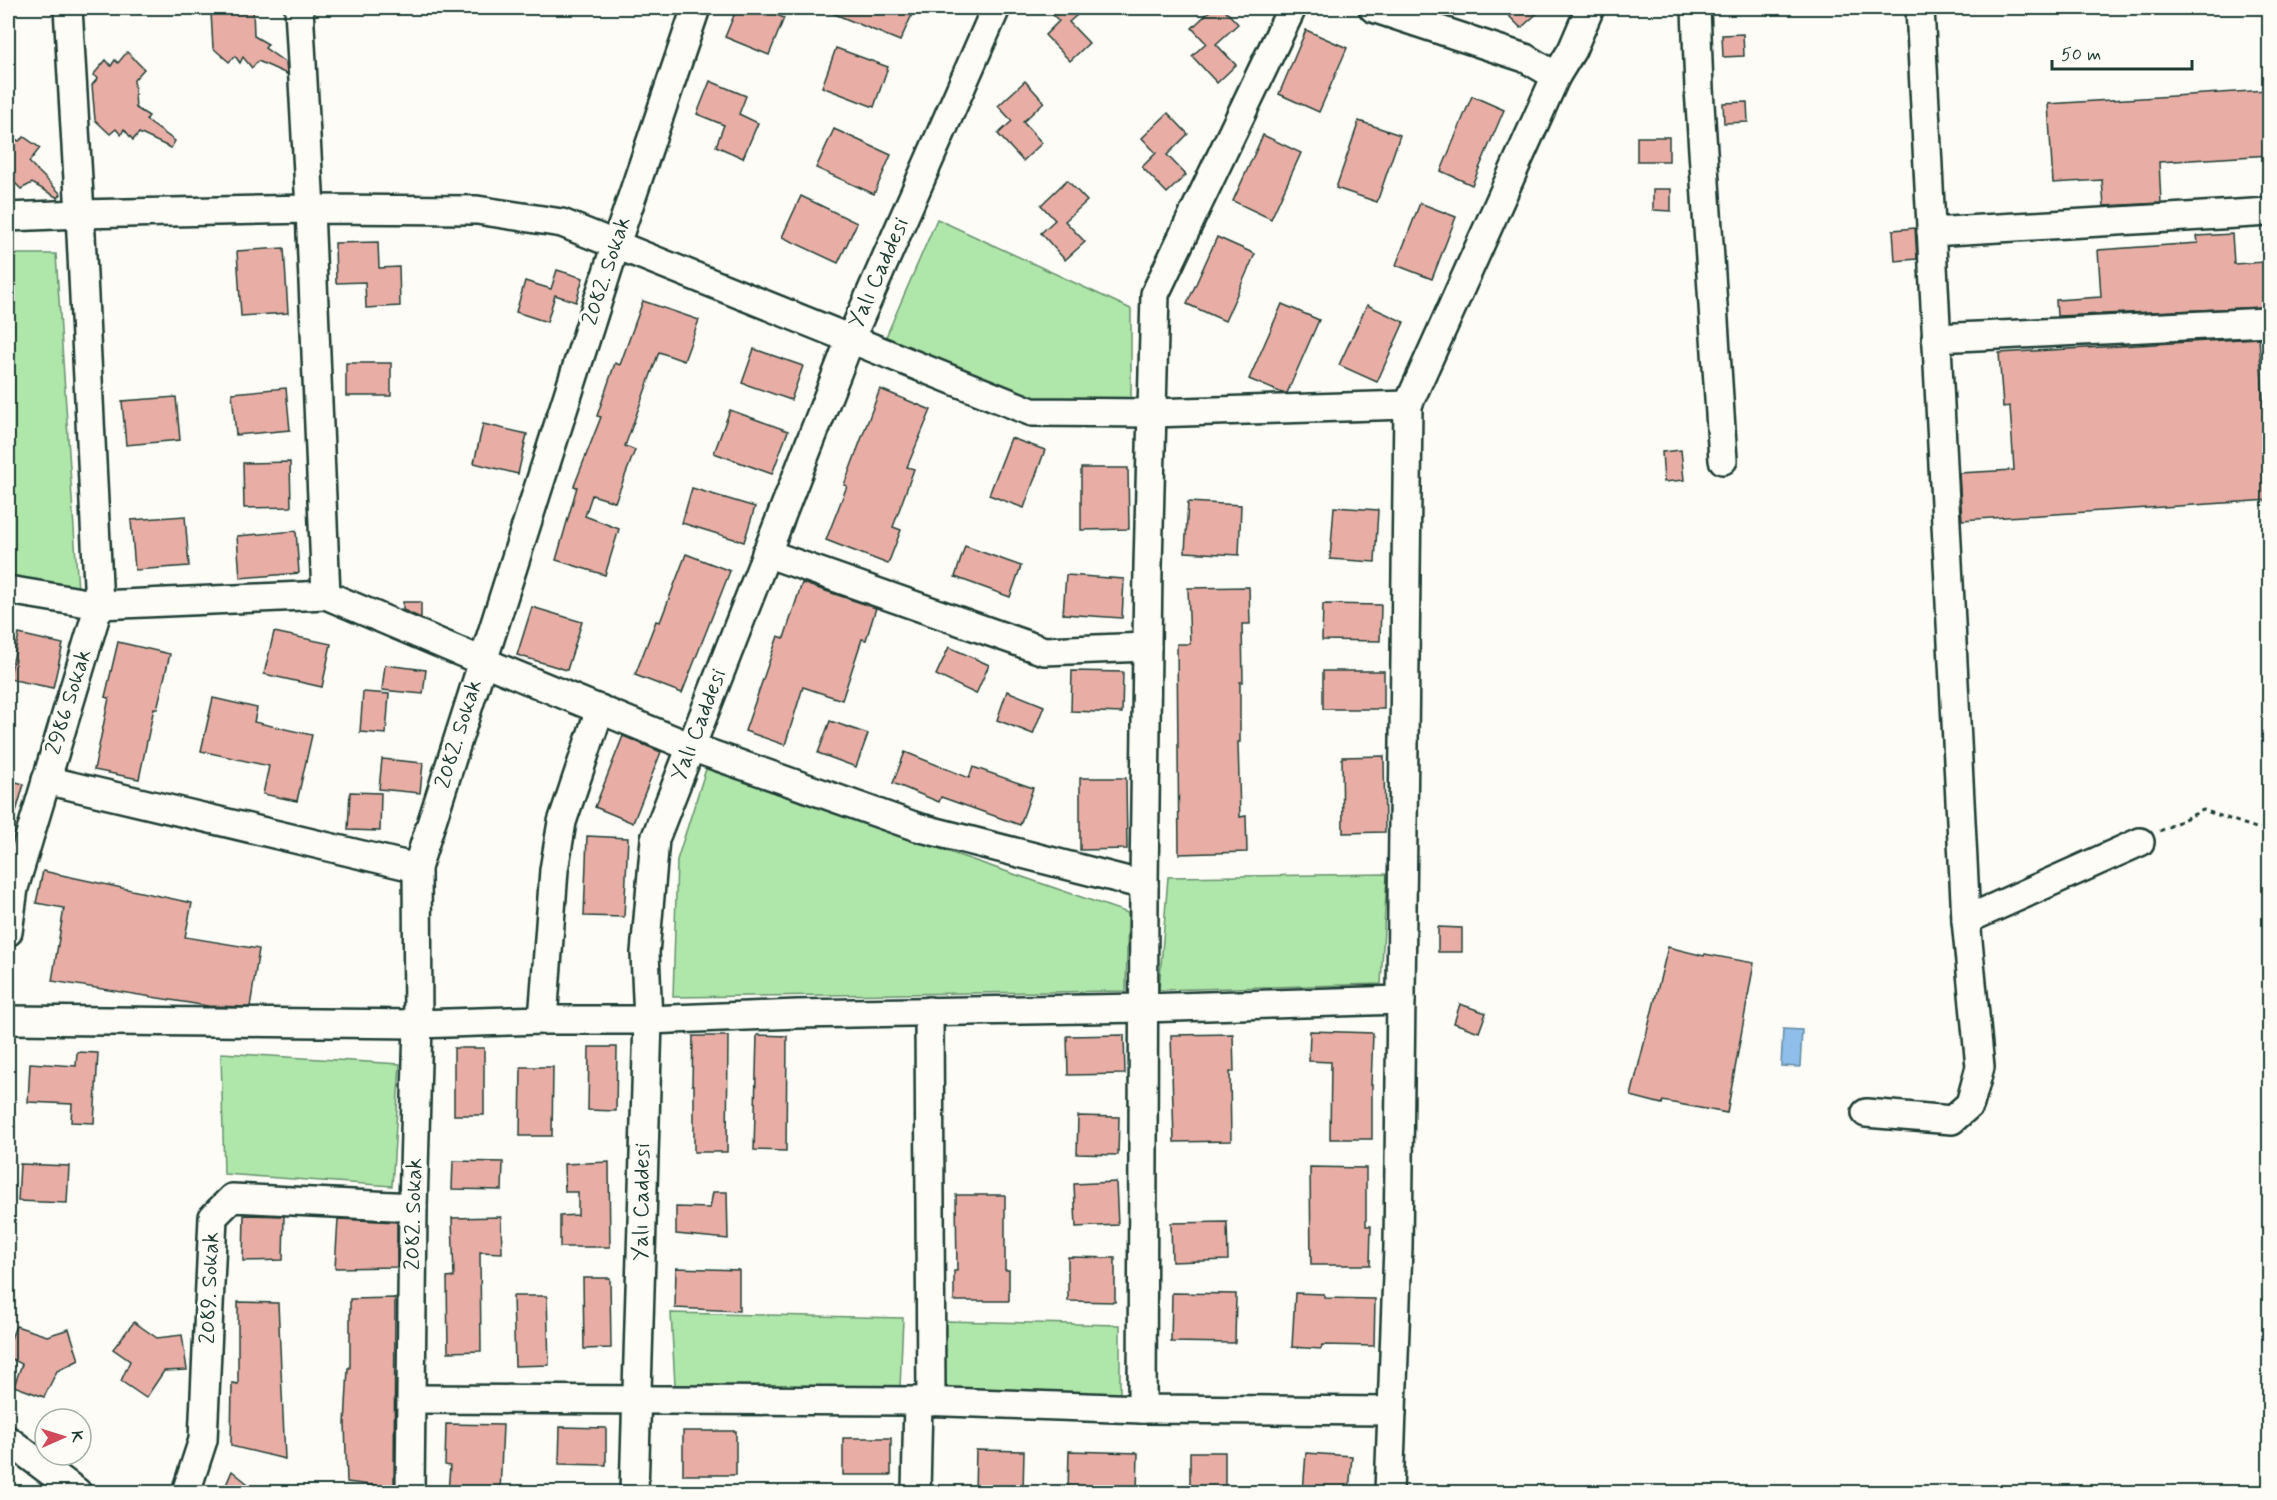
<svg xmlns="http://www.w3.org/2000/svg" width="2277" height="1500" viewBox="0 0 2277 1500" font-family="Mynerve,sans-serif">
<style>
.green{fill:#afe6a9;stroke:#67926e;stroke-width:1.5}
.water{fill:#8ebee9;stroke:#628aa1;stroke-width:1.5}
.building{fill:#e8aea5;stroke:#1f3d34;stroke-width:1.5}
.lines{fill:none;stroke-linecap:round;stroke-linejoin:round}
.minor-casing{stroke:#1f3d34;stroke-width:32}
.path{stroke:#1f3d34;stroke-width:3;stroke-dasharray:4.5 4.5;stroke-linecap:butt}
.minor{stroke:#fdfcf7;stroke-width:27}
.labels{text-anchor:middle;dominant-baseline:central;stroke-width:6;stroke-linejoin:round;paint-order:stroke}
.street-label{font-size:22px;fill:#1f3d34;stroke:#fdfcf7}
</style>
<rect width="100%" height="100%" fill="#fdfcf7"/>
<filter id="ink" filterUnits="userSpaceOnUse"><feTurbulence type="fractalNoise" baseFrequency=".0167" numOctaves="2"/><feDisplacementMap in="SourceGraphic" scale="12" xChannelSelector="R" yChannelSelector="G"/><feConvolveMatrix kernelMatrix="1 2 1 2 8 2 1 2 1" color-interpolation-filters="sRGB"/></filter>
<g filter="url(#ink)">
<g class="green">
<path d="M937,219L1131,309V400L1034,402L885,339Z"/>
<path d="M8,254H56L78,590L8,578Z"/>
<path d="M706,769L1128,913L1126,991L673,997L677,860Z"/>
<path d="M1387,874L1381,984L1159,990L1168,877Z"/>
<path d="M221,1053L400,1064L392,1186L224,1174Z"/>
<path d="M671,1313L903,1318L900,1388L675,1385Z"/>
<path d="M944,1321L1120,1325V1398L944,1391Z"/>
</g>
<path class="water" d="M1783,1029L1802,1030L1800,1067L1781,1066Z"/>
<g class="building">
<path d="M216,8H253L254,36L268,44L265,48L286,63L287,74L258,61L252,68L243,57L240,63L235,56L229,62L213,48L211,13Z"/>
<path d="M737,8H760L784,18L769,55L725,37Z"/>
<path d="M820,8H915L900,41Z"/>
<path d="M1046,8H1085L1069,22L1089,43L1070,61L1045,35L1059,21Z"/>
<path d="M1213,8H1223L1238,24L1216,44L1236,65L1217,83L1192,56L1206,43L1192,28Z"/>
<path d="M1501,8H1543L1521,28Z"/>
<path d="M1306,30L1347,48L1319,112L1279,94Z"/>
<path d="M1743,34L1744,56L1723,57L1722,35Z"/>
<path d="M836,48L888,67L874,107L822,87Z"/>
<path d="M127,52L144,69L134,80L136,108L149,116L146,120L175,141L171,148L139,133L133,140L124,129L121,135L116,129L110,134L95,120L92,85L98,78L93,75L106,60L111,66L115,60L118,63Z"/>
<path d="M710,81L746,96L739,114L758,123L743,158L716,146L724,125L697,114Z"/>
<path d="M1025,81L1044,102L1023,122L1042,143L1023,161L998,134L1012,121L998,106Z"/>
<path d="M2267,90L2270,155L2159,162L2161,203L2104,206L2102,180L2053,183L2048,104Z"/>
<path d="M1472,96L1504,110L1472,185L1441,171Z"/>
<path d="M1747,102L1748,122L1724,123L1723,103Z"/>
<path d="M1168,113L1188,134L1167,155L1186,175L1167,193L1142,167L1156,153L1142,138Z"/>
<path d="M1359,121L1400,135L1377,202L1336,188Z"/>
<path d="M834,129L891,155L874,194L816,168Z"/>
<path d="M8,135L19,141L24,137L40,148L29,162L61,194L58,198L32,183L21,189L15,183L8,188Z"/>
<path d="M1263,135L1301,153L1271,219L1233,201Z"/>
<rect x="1637" y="137" width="32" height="24"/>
<path d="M1067,180L1087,201L1065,221L1085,242L1065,260L1041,233L1055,220L1041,205Z"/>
<path d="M1653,189H1671V211L1653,210Z"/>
<path d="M801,196L857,223L838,263L782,237Z"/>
<path d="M1420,203L1456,217L1432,279L1396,265Z"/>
<path d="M1915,228L1917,259L1895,261L1893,230Z"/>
<path d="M2232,234L2234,264L2265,262L2268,307L2057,316L2056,300L2101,297L2098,250L2198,243L2197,236Z"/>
<path d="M1217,237L1255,254L1225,321L1187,304Z"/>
<path d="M378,242L379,268L399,267L400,306L366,308L365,282L336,283L335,243Z"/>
<path d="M284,248L288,313L241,316L237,251Z"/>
<path d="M557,270L583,278L576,302L555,295L547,322L516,312L525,281L551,289Z"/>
<path d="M643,301L699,320L684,361L659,352L625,446L635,450L615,502L592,495L585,516L619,529L605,575L556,560L577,487L574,486L601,417L597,416L615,363L620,365Z"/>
<path d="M1282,304L1319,320L1287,393H1282L1249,379Z"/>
<path d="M1367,305L1404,322L1377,382L1339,365Z"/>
<path d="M2259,338L2270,500L1962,520L1959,473L2014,470L2010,406L2003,407L1999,353Z"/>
<path d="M754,349L803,366L791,400L742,383Z"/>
<rect x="346" y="363" width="45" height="33"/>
<path d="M286,388L290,430L236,435L232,393Z"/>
<path d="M880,389L931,410L907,467L914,469L893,527L901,530L888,564L826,540L847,486L844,485Z"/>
<path d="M176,397L180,440L126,445L122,401Z"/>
<path d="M730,410L788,431L772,474L714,453Z"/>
<path d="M483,424L527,434L518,474L474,463Z"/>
<path d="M1011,438L1045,450L1024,508L989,495Z"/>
<path d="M1681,450L1684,480L1664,482L1662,452Z"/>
<path d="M290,462L291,507L244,508L243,463Z"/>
<path d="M1081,468H1128L1129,529L1081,530Z"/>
<path d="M692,488L755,507L744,542L682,523Z"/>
<path d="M1188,502L1241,505L1239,555L1185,552Z"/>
<path d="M1334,507L1378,510L1375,562L1330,559Z"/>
<path d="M185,516L189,566L135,570L131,520Z"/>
<path d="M296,531L299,573L240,578L237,536Z"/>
<path d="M965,546L1021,566L1010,597L955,577Z"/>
<path d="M686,554L730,571L682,693L635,675L656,621L660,622Z"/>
<path d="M1066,575L1124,579L1122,618L1063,614Z"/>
<path d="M802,583L876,608L866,640L862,639L842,700L803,687L785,745L745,731L778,636L784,638Z"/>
<path d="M1249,587L1250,624H1242L1243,682H1240V742H1238L1240,817L1246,816L1247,852L1179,854L1177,644H1190L1188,588Z"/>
<path d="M403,602H421V618L403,610Z"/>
<path d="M1323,604L1381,605L1380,641L1322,640Z"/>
<path d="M532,607L582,622L567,670L517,655Z"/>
<path d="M274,632L331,644L322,687L264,674Z"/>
<path d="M19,634L63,644L53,688L9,679Z"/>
<path d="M118,642L170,654L157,709L154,708L139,779L94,770L109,698L105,697Z"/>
<path d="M949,647L989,665L976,694L936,675Z"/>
<path d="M385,665L426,670L423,694L382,690Z"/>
<path d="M1072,671L1123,672L1122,713L1071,711Z"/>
<rect x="1323" y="671" width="61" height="38"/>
<path d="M1007,691L1044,706L1033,734L997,720Z"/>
<path d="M363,692L389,694L386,734L360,732Z"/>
<path d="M213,698L257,708L254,722L312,735L297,801L263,794L269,766L201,751Z"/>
<path d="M830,721L868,734L856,767L818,753Z"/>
<path d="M623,736L661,752L633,823L595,807Z"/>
<path d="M905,752L969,778L973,767L1033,788L1020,825L941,797L939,802L893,783Z"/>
<path d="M1384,756L1385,832L1343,833L1342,757Z"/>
<path d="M382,759L423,763L420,793L379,789Z"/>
<path d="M1080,778H1126L1127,849L1080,850Z"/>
<path d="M8,780L24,784L12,826L8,825Z"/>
<path d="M350,792L381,793L380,831L348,830Z"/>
<path d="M587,836L628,838L624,917L584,916Z"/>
<path d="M43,871L192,903L185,937L259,949L250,1007L208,1006L52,981L64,908L36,903Z"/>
<path d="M1438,927L1462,928V952H1438Z"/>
<path d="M1668,947L1704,956L1705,954L1754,963L1727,1113L1663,1101L1662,1104L1631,1096Z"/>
<path d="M1460,1004L1486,1013L1479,1032L1454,1023Z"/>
<path d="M1310,1031L1373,1033L1371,1085H1372V1139H1330L1331,1062L1309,1061Z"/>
<path d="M1233,1034L1234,1072H1230L1231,1141L1174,1142L1171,1035Z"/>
<path d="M757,1035L787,1036L786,1151L754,1150Z"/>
<path d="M1124,1035L1125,1074L1068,1075L1067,1036Z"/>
<path d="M693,1036H728L727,1152H694V1085H692Z"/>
<path d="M589,1047H617L616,1111L588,1110Z"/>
<rect x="454" y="1048" width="30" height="67"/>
<path d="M77,1052L98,1053L94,1123L71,1122L72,1104L28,1102L30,1063L76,1066Z"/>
<path d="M521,1067H553L552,1136H520Z"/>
<path d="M1078,1116L1119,1117L1118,1155L1077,1154Z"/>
<path d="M453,1161L503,1162L502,1190L452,1189Z"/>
<path d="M609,1162L610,1247H560V1216L578,1215V1192H565L564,1164Z"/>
<path d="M20,1164L69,1166L67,1203L18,1201Z"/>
<path d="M1310,1167L1366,1168V1226H1371L1370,1265H1311Z"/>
<path d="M1116,1182L1118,1225L1076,1227L1074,1184Z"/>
<path d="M713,1192H727L728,1239L676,1234V1207L710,1208Z"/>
<path d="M956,1195H1005V1270H1009V1301H954V1271H957Z"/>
<path d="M244,1215L284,1216L283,1260L243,1261Z"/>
<path d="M501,1217L502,1253L480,1252L481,1351L448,1352L447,1278L454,1277L452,1218Z"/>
<path d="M338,1219L397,1222V1267L335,1268Z"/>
<path d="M1227,1222L1228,1260L1172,1262L1171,1223Z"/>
<path d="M1068,1257L1115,1258V1302L1068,1301Z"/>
<path d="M676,1268L739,1270V1311L675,1308Z"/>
<path d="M583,1278H610L611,1348L584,1349Z"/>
<path d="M1172,1293L1236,1294L1235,1343L1171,1342Z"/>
<path d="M1295,1293L1324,1294V1298L1375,1299L1374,1346L1322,1345L1321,1349L1292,1347Z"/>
<path d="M513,1296H547L549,1365L515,1366Z"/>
<path d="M395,1298L394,1488L347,1482L345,1424L348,1368H350V1299Z"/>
<path d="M238,1302L278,1303L285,1459L231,1446L232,1383L238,1384Z"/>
<path d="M134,1322L157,1338L182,1335L187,1370L164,1371L146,1398L121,1381L130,1361L113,1349Z"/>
<path d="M16,1326L47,1336L69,1329L79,1360L57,1371L44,1397L14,1386L22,1364L8,1357V1346Z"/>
<path d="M446,1424L503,1425L500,1492H448L450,1466L445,1465Z"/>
<path d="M560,1427L606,1428V1465L559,1464Z"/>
<rect x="683" y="1431" width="53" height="44"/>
<rect x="843" y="1438" width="48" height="37"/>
<path d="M976,1450L1024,1451L1023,1492H975Z"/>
<path d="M1069,1451L1138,1453L1137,1492H1068Z"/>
<rect x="1190" y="1452" width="35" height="40"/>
<path d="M1306,1453L1352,1456L1349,1492H1303Z"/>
<path d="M232,1471L258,1492H223Z"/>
</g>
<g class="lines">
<g class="minor-casing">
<g id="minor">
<path d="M68,8L80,214L99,605L326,595L310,209L299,8"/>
<path d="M1292,8L1155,294L1148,566L1144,885L1142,1409L1392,1411"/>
<path d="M1373,8L1525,58L1556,76L1572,50L1590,8"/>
<path d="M1696,8L1699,89L1723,460"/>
<path d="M1920,8L1966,920L2140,842"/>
<path d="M8,217L80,214L310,209L477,210L562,223L1032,412L1152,413L1408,405"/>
<path d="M1931,232L2270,212"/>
<path d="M1936,338L2267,322"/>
<path d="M766,553L1044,651L1147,647"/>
<path d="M8,590L99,605L14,888L8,932"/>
<path d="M326,595L482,661L691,747L917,827L1144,885"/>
<path d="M46,780L417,868"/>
<path d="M929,1011L931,1402"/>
<path d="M8,1020L418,1024L543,1020H648L797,1014L1144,1008L1401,1000"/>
<path d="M543,1020L554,870L562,822L600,709"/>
<path d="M1866,1113L1952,1120L1970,1104L1980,1067L1966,920"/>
<path d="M412,1399L918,1401L1142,1409"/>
<path d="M8,1440L77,1492"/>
<path d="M186,1492L203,1440L213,1217L232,1198L413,1207"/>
<path d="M410,1492L413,1207L418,1024L417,868L616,244L696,8"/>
<path d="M634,1492L648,1020L645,953L655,839L850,340L996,8"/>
<path d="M916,1492L918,1401"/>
<path d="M1389,1492L1398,1247L1408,405L1556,76"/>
</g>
</g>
<path class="path" d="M2160,831L2203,810L2256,828L2270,829"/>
<use href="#minor" class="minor"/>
</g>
</g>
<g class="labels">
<g class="street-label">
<text transform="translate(607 271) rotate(-72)">2082. Sokak</text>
<text transform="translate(879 273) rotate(-66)">Yalı Caddesi</text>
<text transform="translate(69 702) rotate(-73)">2986 Sokak</text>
<text transform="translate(699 725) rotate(-69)">Yalı Caddesi</text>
<text transform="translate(459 734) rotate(-73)">2082. Sokak</text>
<text transform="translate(642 1202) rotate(-89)">Yalı Caddesi</text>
<text transform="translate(414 1214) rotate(-89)">2082. Sokak</text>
<text transform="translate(210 1288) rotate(-88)">2089. Sokak</text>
</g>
</g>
<rect width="2277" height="1500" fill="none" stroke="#fdfcf7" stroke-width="30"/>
<rect x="15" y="15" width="2247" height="1470" fill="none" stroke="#1f3d34" stroke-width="2" filter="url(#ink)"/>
<g transform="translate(63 1437) rotate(87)"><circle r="28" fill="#fdfcf7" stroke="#a4b0a9" stroke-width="1.5"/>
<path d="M0-4.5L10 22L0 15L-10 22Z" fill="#d1495b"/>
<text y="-9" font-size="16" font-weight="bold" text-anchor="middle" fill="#1f3d34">K</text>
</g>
<path d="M2052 60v9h140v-9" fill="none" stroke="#1f3d34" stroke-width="3"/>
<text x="2061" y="60" font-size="18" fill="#1f3d34" stroke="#fdfcf7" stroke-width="4.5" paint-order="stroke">50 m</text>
</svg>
